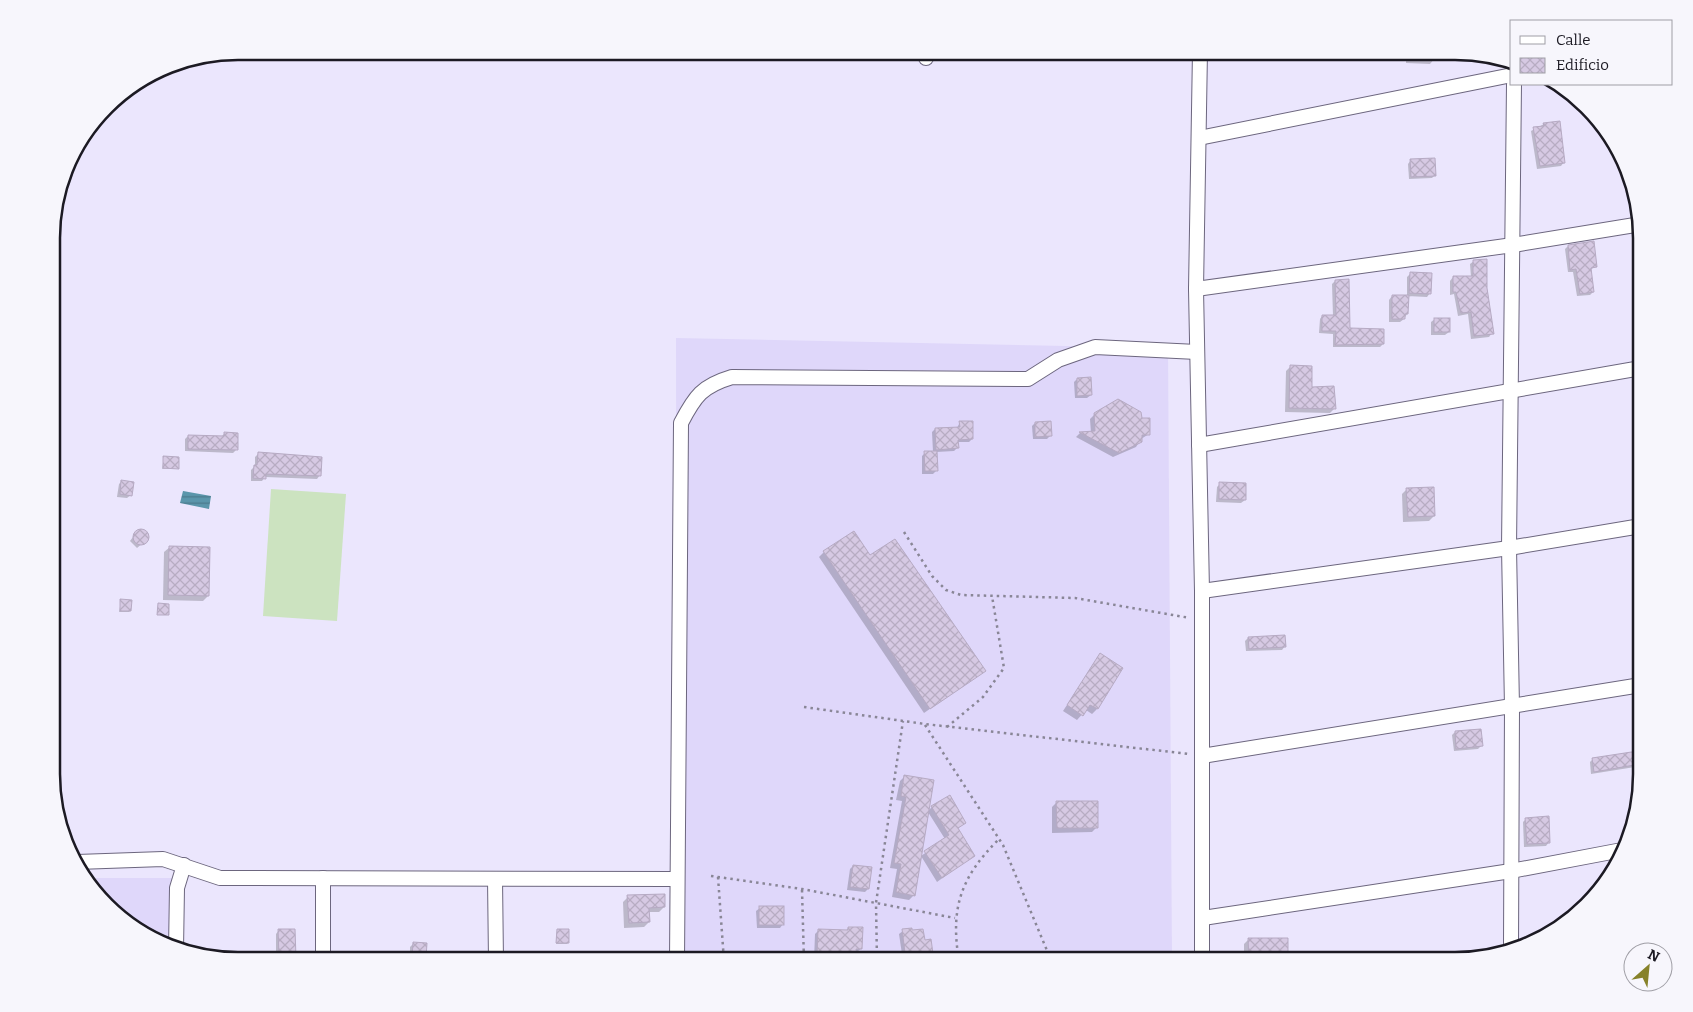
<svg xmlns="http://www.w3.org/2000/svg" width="1693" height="1012" viewBox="0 0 1693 1012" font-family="Bitter,serif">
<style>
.built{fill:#dfd7fa}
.pitch{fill:#cce3c0}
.water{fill:url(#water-rules)}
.shadow{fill:#0003}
.building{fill:url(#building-cross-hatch);stroke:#b6aac3}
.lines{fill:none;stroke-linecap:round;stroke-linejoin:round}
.minor-casing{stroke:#6c667e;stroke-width:16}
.path{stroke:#898696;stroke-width:2.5;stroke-dasharray:2.5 4;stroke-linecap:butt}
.minor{stroke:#fff;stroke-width:14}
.rim{fill:none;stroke:#1c1a23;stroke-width:2.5}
</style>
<defs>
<pattern id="water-rules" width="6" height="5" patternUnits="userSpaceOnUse" patternTransform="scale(1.25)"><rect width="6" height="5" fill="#5b96ab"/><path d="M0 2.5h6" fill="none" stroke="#4a7a8b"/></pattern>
<pattern id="building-cross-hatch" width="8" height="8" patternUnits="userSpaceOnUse" patternTransform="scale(1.25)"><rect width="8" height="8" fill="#d6c9e3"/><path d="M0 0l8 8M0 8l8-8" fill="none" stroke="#b7acc2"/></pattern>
</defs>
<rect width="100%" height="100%" fill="#ebe6fd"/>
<g class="built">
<path d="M676,338L1168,348L1172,960L677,961Z"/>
<path d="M83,878H174L172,947L145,936Z"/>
</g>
<path class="pitch" d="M271,489L346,494L337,621L263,616Z"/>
<path class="water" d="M183,491L211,496L209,509L180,503Z"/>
<g class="shadow">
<path d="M848,51H859L856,54H848Z"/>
<path d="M1072,51H1100L1095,56H1072Z"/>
<path d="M1406,51H1435V58L1430,64L1406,63Z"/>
<path d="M1592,113L1602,125L1592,126Z"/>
<path d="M1544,124L1564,162L1561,166L1537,169L1531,131Z"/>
<path d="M1411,160L1435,175L1432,178L1409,179L1408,164Z"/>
<path d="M1568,246L1596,266L1590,270L1593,292L1590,295L1577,296L1573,272H1568L1565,249Z"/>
<path d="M1474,261L1486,288L1492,333L1489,337L1471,339L1468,314L1458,316L1454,294L1450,295V281L1453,277H1471L1470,264Z"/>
<path d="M1410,274L1430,293L1427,297L1407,296V314L1404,319L1400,322H1389V300L1392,296L1407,297V277Z"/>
<path d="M1335,281L1349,329L1383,344L1380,347H1333V334L1319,333L1320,319L1322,316H1333L1332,284Z"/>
<path d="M1435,319L1449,332L1445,335H1431V322Z"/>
<path d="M1291,366L1311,389L1334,409L1330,413L1285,412L1286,371Z"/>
<path d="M1077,379L1091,395L1087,398H1075L1074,382Z"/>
<path d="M1095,414L1140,419L1149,434L1141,439L1136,447L1113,457L1076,437L1080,433H1091L1090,419Z"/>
<path d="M960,422L972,439L969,442H957V448L954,451L936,452L937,470L933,474H922V456L925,453L933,452L932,432L935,429L957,428Z"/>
<path d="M1035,423L1050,436L1047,439H1033L1032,426Z"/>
<path d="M224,434H237L236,450L233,453L185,451V439L188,436L221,437Z"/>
<path d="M258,454L320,475L317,479L265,477L262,481H251V470L255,466V457Z"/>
<path d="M164,457L178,468L162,469Z"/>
<path d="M122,481L131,495L127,498L117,497L119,484Z"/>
<path d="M1220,484L1245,500L1241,503L1216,502L1217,487Z"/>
<path d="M1407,489L1434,516L1429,521L1403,522L1402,494Z"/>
<path d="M141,530L147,533L149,538L137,548L130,541L136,533Z"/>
<path d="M170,547L208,596L203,601L163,600L164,552Z"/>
<path d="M824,552L870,557L984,671L924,713L819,557Z"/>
<path d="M121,601L130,611L129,612H119Z"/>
<path d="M1248,638L1285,646L1282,650L1246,651L1245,641Z"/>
<path d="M1100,655L1122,668L1097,709L1092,714L1086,710L1077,720L1063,711Z"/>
<path d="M1455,732L1481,746L1478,749L1454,751L1452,735Z"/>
<path d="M1593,759L1638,764L1635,767L1591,774L1590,762Z"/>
<path d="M905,776L928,811L932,807L965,823L957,829L974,855L937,882L921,856L945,839L928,812L914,895L909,900L892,897L897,869L890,868L902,801L896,800L900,781Z"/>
<path d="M1057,802L1097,827L1092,832L1052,833V807Z"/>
<path d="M1526,819L1549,842L1546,846L1524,847L1523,822Z"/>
<path d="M853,866L868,889L865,892L847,890L850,869Z"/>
<path d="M1593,888H1601L1590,902V891Z"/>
<path d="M628,897L664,907L659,912H648L649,922L644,927L624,928L623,902Z"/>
<path d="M760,908L783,924L780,928H757L756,911Z"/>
<path d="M848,928L861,949L855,953L857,961L814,960L815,934L819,930L845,932Z"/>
<path d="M279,930L295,957L291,960L276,961V934Z"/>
<path d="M557,930L568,943L567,944H556Z"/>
<path d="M903,931L924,942L933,961H903L899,934Z"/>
<path d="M1249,939H1287V960H1244V944Z"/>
<path d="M414,943L425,958L422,961H399L410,960V947Z"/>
<path d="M563,957V961H519Z"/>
</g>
<g class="building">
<path d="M1560,121L1565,163L1540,166L1533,127L1544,126L1543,123Z"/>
<path d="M1435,158L1436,176L1411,177L1410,159Z"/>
<path d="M1594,241L1597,267L1591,268L1594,292L1580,294L1576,269L1570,270L1568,245Z"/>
<path d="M1487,259V288L1494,334L1474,336L1471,312L1461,313L1456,292H1453V276H1473V260Z"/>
<path d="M1410,272L1432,273L1431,294L1409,293Z"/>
<path d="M1349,279L1350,328L1384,329V344L1335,345L1336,331H1322V315H1336L1335,280Z"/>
<path d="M1392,295H1409L1408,314H1405V319H1392Z"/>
<rect x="1434" y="318" width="16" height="14"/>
<path d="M1290,365L1312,366V387L1334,386L1336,409L1289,408Z"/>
<path d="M1091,377L1092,395L1077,396V378Z"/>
<path d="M1118,399L1141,412L1142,418H1150V435H1142V442L1119,453L1079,432L1095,431L1094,413Z"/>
<path d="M959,421H973V439L958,440L959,448L936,450L935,428L960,427Z"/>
<path d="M1051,421L1052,436L1035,437V422Z"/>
<path d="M224,432L238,433V450L188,449V435L224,436Z"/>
<path d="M924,451H937L938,471H925Z"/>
<path d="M258,452L322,457L321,476L266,474V479L253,478L254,465H257Z"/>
<path d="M163,456L179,457V469L163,468Z"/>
<path d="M121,480L134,482L132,496L120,494Z"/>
<path d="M1219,482L1246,483V500L1219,499Z"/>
<path d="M1434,487L1435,516L1408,517L1406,488Z"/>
<circle cx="141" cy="537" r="8"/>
<path d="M854,531L870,555L895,539L986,671L930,709L823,551Z"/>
<path d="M169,546L210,547L209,596L168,595Z"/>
<path d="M120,599L132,600L131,611H120Z"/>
<path d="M158,603L169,604V615H157Z"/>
<path d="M1285,635L1286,647L1249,649L1248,637Z"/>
<path d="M1100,653L1123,668L1098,709L1090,705L1083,716L1067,705Z"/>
<path d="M1481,729L1483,746L1456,749L1455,731Z"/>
<path d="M1638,751L1640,764L1594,772L1592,758Z"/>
<path d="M904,775L934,780L915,896L896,892L901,864L894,863L906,797L901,796Z"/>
<path d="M950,795L966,823L958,828L975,856L942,878L924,851L949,835L931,806Z"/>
<path d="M1056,801H1098V828H1057Z"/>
<path d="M1549,816L1550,843L1527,844L1525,818Z"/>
<path d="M853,865L872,867L869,889L850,887Z"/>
<path d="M665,894V907L649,908L650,922L629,923L627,895Z"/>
<rect x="759" y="906" width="25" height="19"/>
<path d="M848,927H863L862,949H856L858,961H839V957L817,956L818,929L848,930Z"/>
<path d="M912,928V930L923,929L925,940L931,939L934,961H906L902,929Z"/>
<path d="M278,929H295L296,958H279Z"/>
<path d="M557,929H569V943H556Z"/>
<path d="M1248,938H1288V960H1249Z"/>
<path d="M413,942L427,943L426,958H412Z"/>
</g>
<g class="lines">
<g class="minor-casing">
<g id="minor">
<path d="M1200,51L1196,289L1202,591V960"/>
<path d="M926,58V51"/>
<path d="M1199,138L1512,75"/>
<path d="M1196,289L1513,245L1641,224"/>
<path d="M1199,445L1641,368"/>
<path d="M1202,591L1509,548L1641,526"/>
<path d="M1202,756L1641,685"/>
<path d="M77,862L163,859L220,878L677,879"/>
<path d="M323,878V961"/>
<path d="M495,879L496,961"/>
<path d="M1203,918L1511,871L1622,850"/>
<path d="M1511,947L1512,707L1509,548L1514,84"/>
<path d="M176,949L177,888L184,865"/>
<path d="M677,961L681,423C695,396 702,386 732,377L1028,379L1058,360L1095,347L1197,352"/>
</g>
</g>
<g class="path">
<path d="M904,532L932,576L946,590L961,595L1075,598L1190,618"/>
<path d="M804,707L925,724L1189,754"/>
<path d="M925,725L1003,845L1051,960"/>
<path d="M947,727L983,697L1004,668L992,596"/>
<path d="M711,876L802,889L955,918"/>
<path d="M718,877L724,961"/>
<path d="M802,890L804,961"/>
<path d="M877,961L876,903L903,721"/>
<path d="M959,961C950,907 961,877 999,839"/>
</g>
<use href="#minor" class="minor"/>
</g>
<path d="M0 0H1693V1012H0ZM238 60H1455A178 178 0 0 1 1633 238V774A178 178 0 0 1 1455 952H238A178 178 0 0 1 60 774V238A178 178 0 0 1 238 60Z" fill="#f7f6fc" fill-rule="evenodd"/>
<path class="rim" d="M238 60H1455A178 178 0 0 1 1633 238V774A178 178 0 0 1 1455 952H238A178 178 0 0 1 60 774V238A178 178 0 0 1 238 60Z"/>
<rect x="1510" y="20" width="162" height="65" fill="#f7f6fc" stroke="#9f9ea5"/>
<rect x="1520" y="36" width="25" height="8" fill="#ffffff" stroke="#9f9ea5"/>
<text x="1556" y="45" font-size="15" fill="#1c1a23">Calle</text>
<rect x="1520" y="58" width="25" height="15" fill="url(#building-cross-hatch)" stroke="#9f9ea5"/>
<text x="1556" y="70" font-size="15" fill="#1c1a23">Edificio</text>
<g transform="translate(1648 967) rotate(27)"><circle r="24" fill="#f7f6fc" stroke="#9f9ea5"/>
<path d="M0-4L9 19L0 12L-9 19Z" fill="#87822a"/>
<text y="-8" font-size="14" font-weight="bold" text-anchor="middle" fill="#1c1a23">N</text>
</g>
</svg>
